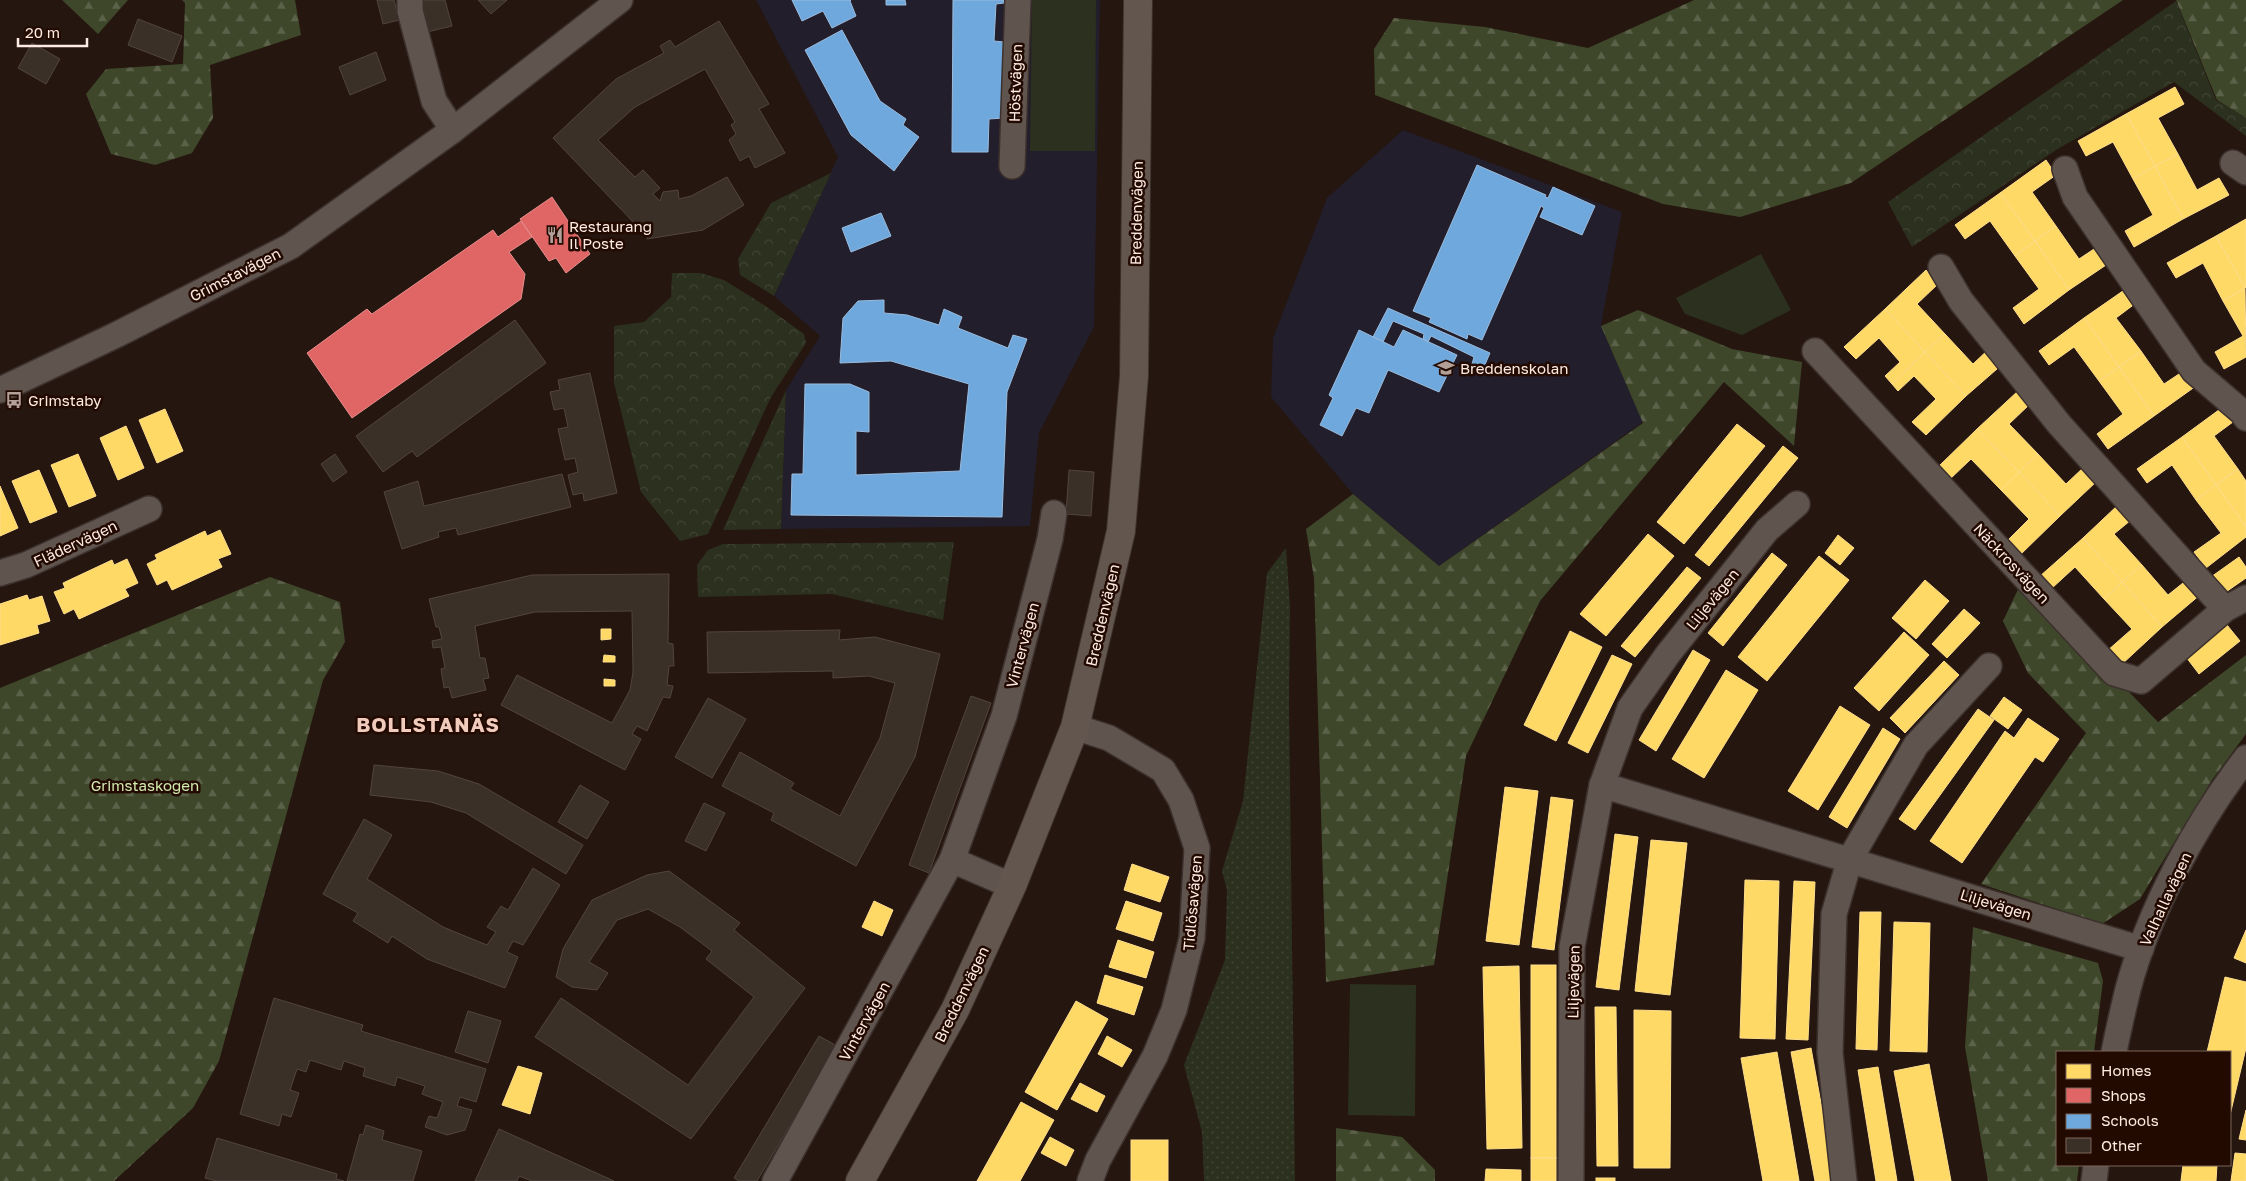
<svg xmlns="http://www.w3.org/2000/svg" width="2246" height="1181" viewBox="0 0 2246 1181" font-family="'Golos Text',sans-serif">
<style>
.education{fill:#231e2b}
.grass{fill:url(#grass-dots)}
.forest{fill:url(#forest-firs)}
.park{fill:url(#park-crowns)}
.pitch{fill:#2c301f}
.homes{fill:#ffd966;stroke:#ffde8c}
.shops{fill:#e06666;stroke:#e98e8c}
.schools{fill:#6fa8dc;stroke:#9abcde}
.building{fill:#3b3028;stroke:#51453e}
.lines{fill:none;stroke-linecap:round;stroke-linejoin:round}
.street-casing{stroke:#3d312d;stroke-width:28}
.secondary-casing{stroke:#3d312d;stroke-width:30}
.street{stroke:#60544f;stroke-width:25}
.secondary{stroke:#63564e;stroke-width:28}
.labels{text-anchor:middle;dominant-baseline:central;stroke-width:5;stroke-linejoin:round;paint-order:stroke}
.street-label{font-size:15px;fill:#feebe3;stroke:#230a01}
.poi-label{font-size:15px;fill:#feebe3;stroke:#230a01;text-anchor:start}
.park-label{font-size:15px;fill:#d1eaae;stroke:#230a01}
.district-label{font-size:20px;font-weight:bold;letter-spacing:1px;fill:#f1ccbc;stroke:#230a01}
</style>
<defs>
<pattern id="grass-dots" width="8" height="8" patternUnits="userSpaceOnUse" patternTransform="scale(1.25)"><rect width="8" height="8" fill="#2c301f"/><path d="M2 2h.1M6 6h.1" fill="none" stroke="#414435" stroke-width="1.8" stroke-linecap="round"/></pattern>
<pattern id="forest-firs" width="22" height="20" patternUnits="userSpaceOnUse" patternTransform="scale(1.25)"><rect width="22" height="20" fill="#3e472a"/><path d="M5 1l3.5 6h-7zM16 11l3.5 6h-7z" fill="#5b6249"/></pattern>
<pattern id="park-crowns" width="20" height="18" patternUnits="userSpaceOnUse" patternTransform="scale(1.25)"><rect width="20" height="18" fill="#2c301f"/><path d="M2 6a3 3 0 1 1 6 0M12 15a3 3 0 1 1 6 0" fill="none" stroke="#414435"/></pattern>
</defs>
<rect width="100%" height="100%" fill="#25160f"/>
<g class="education">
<path d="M756,0H1100L1094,327L1039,433L1030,526L781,529L786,390L820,336L774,296L838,157Z"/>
<path d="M1403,130L1622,212L1601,326L1643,422L1439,566L1353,494L1271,397L1273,338L1327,198Z"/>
</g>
<path class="grass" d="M1286,548L1290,606L1289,705L1295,1181H1204L1202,1132L1184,1065L1225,960L1227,890L1222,871L1243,801L1267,573Z"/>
<g class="forest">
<path d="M62,0H128L98,34Z"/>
<path d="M182,0H295L301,35L210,65L213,118L192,153L155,165L111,154L86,94L106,69L183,64L185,3Z"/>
<path d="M1694,0H2123L1851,183L1740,217L1663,204L1375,95L1374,49L1394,18L1485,27L1588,48Z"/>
<path d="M2176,0H2246V118L2217,100Z"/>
<path d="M1638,310L1732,349L1802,362L1794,446L1724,382L1540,601L1466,756L1434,965L1326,982L1314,578L1306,529L1353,494L1439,566L1643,423L1601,326Z"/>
<path d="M270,577L340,602L345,642L323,680L219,1061L193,1108L114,1181H0V688Z"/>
<path d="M2022,581L2158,722L2246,655V734L2212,780L2140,899L2102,924L1981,884L2086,733L2028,673L2003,621Z"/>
<path d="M1973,927L2098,963L2103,981L2094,1052H2057V1165H2079L2077,1181H1988L1965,1047Z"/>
<path d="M1336,1128L1402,1137L1435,1170V1181H1336Z"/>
</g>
<g class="park">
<path d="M2176,1L2216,100L2246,118V136L2174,82L2056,150L1912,247L1888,202Z"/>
<path d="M831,173L774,296L740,275L738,259L771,203Z"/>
<path d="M672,273H700L724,280L764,305L804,334L806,343L771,397L708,534L680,541L641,492L614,383V326L644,322L671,297Z"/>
<path d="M786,390L781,529L723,530Z"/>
<path d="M954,542L943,620L832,594L698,597L697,565L708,550L723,544Z"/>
</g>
<g class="pitch">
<path d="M1032,0H1096L1095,151H1030Z"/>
<path d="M1761,254L1791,310L1742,335L1685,314L1676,298Z"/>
<path d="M1350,984L1416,985L1415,1116L1348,1115Z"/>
</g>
<g class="homes">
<path d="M2175,87L2184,104L2158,118L2178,154L2155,166L2126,114Z"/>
<path d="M2126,114L2155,166L2133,179L2113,142L2086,156L2078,141Z"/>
<path d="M2178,154L2197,190L2219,178L2229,195L2183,219L2155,166Z"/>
<path d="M2046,160L2056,175L2032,192L2056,226L2035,241L2000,193Z"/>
<path d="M2155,166L2183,219L2134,247L2125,231L2153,215L2133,179Z"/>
<path d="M2000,193L2035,241L2015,256L1990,221L1965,239L1955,225Z"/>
<path d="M2246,219V287L2245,288L2216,236Z"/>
<path d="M2056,226L2079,259L2100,245L2112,261L2069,290L2035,241Z"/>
<path d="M2216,236L2245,288L2223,301L2203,263L2176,278L2167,263Z"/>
<path d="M2035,241L2069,290L2024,324L2013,308L2039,289L2015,256Z"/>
<path d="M1926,270L1938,284L1917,304L1945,334L1925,352L1885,309Z"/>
<path d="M2130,286L2140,300L2116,318L2141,351L2119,367L2084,318Z"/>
<path d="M2245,288L2246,357L2224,369L2215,352L2243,336L2223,301Z"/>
<path d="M1885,309L1925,352L1892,384L1885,376L1900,362L1879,338L1856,359L1844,347Z"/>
<path d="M2084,318L2119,367L2099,381L2074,347L2049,365L2039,351Z"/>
<path d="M1945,334L1973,364L1991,347L2005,362L1966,396L1925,352Z"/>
<path d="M2141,351L2164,384L2185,370L2196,386L2154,416L2119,367Z"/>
<path d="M1925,352L1966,396L1926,435L1912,422L1936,399L1914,376L1898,391L1892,384Z"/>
<path d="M2119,367L2154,416L2108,449L2097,434L2123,414L2099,381Z"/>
<path d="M2018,391L2030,404L2009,424L2038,454L2019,472L1977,429Z"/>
<path d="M2227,404L2237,419L2214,436L2238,469L2216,485L2182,437Z"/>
<path d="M165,409L183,451L157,463L139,420Z"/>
<path d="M1737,424L1765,446L1684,544L1657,522Z"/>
<path d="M126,426L144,468L118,480L100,438Z"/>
<path d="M1977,429L2019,472L2001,490L1971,459L1949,480L1937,468Z"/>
<path d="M2182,437L2216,485L2196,500L2172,465L2147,483L2137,469Z"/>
<path d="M1783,446L1798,458L1709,566L1695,555Z"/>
<path d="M78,454L96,496L69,507L51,465Z"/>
<path d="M2038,454L2066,484L2084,467L2097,481L2060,516L2019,472Z"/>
<path d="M2238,469L2246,481V527L2216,485Z"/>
<path d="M39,470L57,512L30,523L12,481Z"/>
<path d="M2019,472L2060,516L2019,556L2006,542L2029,519L2001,490Z"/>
<path d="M2216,485L2246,527V537L2206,568L2194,552L2221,533L2196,500Z"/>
<path d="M0,486L18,528L0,536Z"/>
<path d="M2118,505L2131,520L2114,534L2142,565L2122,582L2083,538Z"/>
<path d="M220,530L231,554L218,559L222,567L172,590L167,580L157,585L147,564L157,559L155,555L205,531L207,536Z"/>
<path d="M1648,534L1674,556L1606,636L1580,614Z"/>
<path d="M1838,535L1854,548L1840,565L1825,553Z"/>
<path d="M2083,538L2122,582L2104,599L2075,567L2051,589L2039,577Z"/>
<path d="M1772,553L1787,565L1723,646L1708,633Z"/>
<path d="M1819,556L1849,580L1767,681L1738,657Z"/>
<path d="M2239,557L2246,567V578L2223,594L2211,577Z"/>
<path d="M127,559L138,583L125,589L129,596L79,619L74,609L64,614L54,592L65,588L63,583L112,560L114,565Z"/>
<path d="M2142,565L2168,595L2188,579L2201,594L2162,627L2122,582Z"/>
<path d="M1687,567L1701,578L1635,657L1621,646Z"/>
<path d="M1925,580L1949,601L1916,639L1892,618Z"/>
<path d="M2122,582L2162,627L2120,666L2107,651L2132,629L2104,599Z"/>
<path d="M27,595L29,600L42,596L50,621L37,625L39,633L0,645V604Z"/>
<path d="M1964,609L1980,623L1947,658L1932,644Z"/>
<path d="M2227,625L2240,641L2199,674L2186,657Z"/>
<path d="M601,629H611V639L601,640Z"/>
<path d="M1570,631L1602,647L1556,741L1524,725Z"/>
<path d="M1904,632L1929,655L1879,711L1854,688Z"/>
<path d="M1693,650L1710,660L1656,751L1639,740Z"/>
<path d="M604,655L615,656V662H603Z"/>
<path d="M1612,655L1632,664L1588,753L1568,743Z"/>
<path d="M1944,661L1959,675L1905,733L1890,718Z"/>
<path d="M1726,670L1758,690L1704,778L1672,759Z"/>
<path d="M604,679L615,680V686H604Z"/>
<path d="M2004,697L2022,710L2008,729L1990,716Z"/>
<path d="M1840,706L1870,725L1818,810L1788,791Z"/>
<path d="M1978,709L1994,720L1915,830L1899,819Z"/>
<path d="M2028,718L2059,739L2043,762L2035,757L1962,863L1930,841L2005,731L2014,738Z"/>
<path d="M1883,728L1900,739L1847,828L1829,817Z"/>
<path d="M1505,787L1538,791L1519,945L1486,941Z"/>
<path d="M1551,797L1573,800L1554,950L1532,947Z"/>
<path d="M1615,834L1638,837L1619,990L1596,987Z"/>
<path d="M1651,840L1687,843L1670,995L1635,991Z"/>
<path d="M1132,864L1169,877L1160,902L1124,890Z"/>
<path d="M1745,880L1779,881L1775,1039L1740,1038Z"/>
<path d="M1794,881L1815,882L1808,1040L1786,1039Z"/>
<path d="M874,901L893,910L882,936L862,927Z"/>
<path d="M1126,901L1162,913L1153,941L1116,929Z"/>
<path d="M1860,912H1881L1877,1050L1856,1049Z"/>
<path d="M1894,922L1930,923L1927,1052L1890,1051Z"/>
<path d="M2246,930V963L2234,958Z"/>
<path d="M1118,940L1154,952L1146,978L1109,967Z"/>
<rect x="1531" y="965" width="25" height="193"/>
<path d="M1519,966L1522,1148L1487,1149L1483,967Z"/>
<path d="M1105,975L1143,987L1134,1015L1097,1003Z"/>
<path d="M2225,977L2246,982V1048L2230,1115V1052H2207Z"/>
<path d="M1076,1001L1108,1019L1057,1110L1025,1092Z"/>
<path d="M1595,1007H1616L1618,1166H1597Z"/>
<path d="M1634,1010L1671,1011L1670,1168H1634Z"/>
<path d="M1107,1036L1132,1050L1122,1067L1098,1054Z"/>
<path d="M1811,1048L1835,1181H1815L1791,1052Z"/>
<path d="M1777,1052L1799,1181H1763L1741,1058Z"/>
<path d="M1929,1064L1951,1181H1915L1894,1071Z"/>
<path d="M518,1066L542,1073L530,1114L502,1105Z"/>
<path d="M1878,1067L1897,1181H1876L1858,1070Z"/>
<path d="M1080,1083L1105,1096L1097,1112L1071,1099Z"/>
<path d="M1021,1102L1054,1120L1020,1181H977Z"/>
<path d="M2246,1110V1140L2239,1139Z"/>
<path d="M1050,1137L1074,1150L1066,1166L1041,1153Z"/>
<rect x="1131" y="1140" width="37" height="41"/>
<path d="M2235,1153L2246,1154V1181H2231Z"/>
<rect x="1531" y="1158" width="25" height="23"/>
<path d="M2183,1165H2217L2216,1181H2181Z"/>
<path d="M1486,1169L1521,1170V1181H1485Z"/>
<rect x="1596" y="1178" width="19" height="3"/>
</g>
<g class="shops">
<path d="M552,197L590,254L566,273L556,258L549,261L520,219Z"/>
<path d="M521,221L532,237L509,252L525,274L521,299L352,418L307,353L367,309L372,314L493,230L498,237Z"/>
</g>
<g class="schools">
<path d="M792,0H851L850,1L856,16L832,28L823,11L802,21Z"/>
<path d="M886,0H905L906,5H886Z"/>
<path d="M953,0H1004V3L996,4L994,41L1004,42V118L989,119L988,152H952Z"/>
<path d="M842,30L880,101L906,119L903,125L919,137L894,171L851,135L805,50Z"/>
<path d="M1477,165L1546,195L1545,197L1548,198L1553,187L1595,206L1582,235L1540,217L1544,208L1541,206L1482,340L1468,334L1467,339L1429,322L1431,318L1413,311Z"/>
<path d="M881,213L891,236L851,252L842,228Z"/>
<path d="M884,300V313L907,315L939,325L944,309L962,317L958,328L1008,348L1013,335L1027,339L1007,392L1002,517L791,515L792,474H803L805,384H850L869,392V432L856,431V475L960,471L969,384L891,361L840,363L843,318L858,301Z"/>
<path d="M1388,308L1490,353L1483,369L1472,364L1474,357L1431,336L1428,342L1423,339L1424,334L1393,321L1383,342L1373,337Z"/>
<path d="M1359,330L1394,347L1403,330L1457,355L1439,392L1388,370L1369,413L1356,408L1342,436L1320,425L1333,398L1329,395Z"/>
</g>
<g class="building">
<path d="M377,0H394L399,20L383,24Z"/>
<path d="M424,0H445L452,26L423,33L416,2Z"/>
<path d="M478,0H507L491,14Z"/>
<path d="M138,19L182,36L172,62L128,45Z"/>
<path d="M719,21L769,104L759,109L785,153L755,168L749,156L740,161L729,140L736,134L731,125L735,122L705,69L635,107L598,140L635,177L643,170L660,188L653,194L660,201L663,192L678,190L679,199L691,196L727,177L744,205L703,230L647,239L648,233L637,226L553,138L616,79L664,53L660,46L670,40L675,47Z"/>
<path d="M32,43L60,59L46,84L18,68Z"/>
<path d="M376,52L386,80L350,95L339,67Z"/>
<path d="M515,320L546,363L417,457L412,451L383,472L356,436Z"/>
<path d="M590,373L617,493L584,501L583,493L573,495L568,475L578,472L575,458L565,460L558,429L568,427L564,408L554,410L550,392L560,390L558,380Z"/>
<path d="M335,454L347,472L333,482L321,464Z"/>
<path d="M1069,470L1094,472L1091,516L1066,514Z"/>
<path d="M562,474L571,507L458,535L456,528L438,532L439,537L402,549L384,492L418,481L424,506Z"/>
<path d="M669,574L668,643L673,644L674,666H669L667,685L673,686L670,698L663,697L647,731L637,726L632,734L641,739L625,770L501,705L517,675L612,723L630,690L633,672L632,611L535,612L475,626L480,658H485L489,678L483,679L486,690L452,698L449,687L444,688L441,669L445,668L441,647L433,648L432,641L442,639L439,627H436L429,599L532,575Z"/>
<path d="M840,630L839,640L875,637L940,654L915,757L856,866L771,820L774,813L722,786L740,752L794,783L790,789L840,816L880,738L895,683L869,676L833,678V671L708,673L707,632Z"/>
<path d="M971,696L991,703L929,873L909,865Z"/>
<path d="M708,698L746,719L712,778L675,757Z"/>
<path d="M374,765L438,771L479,784L583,845L566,874L466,813L431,802L370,795Z"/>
<path d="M580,785L609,802L587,839L558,822Z"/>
<path d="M704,803L725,813L706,851L685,841Z"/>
<path d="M364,819L392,835L367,879L443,927L487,945L496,932L487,927L501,906L508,910L533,868L560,885L523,945L513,941L507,952L518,957L505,988L427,959L392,936L388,943L353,921L358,913L323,894Z"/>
<path d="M669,871L740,923L734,930L805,988L691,1139L535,1037L561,998L688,1085L754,997L706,959L712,951L680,927L648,909L617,920L589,962L608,973L597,990L572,987L556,977L563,949L592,900L647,875Z"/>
<path d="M274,998L363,1025L361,1031L486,1069L476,1102L460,1097L457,1106L472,1110L465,1130L447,1135L425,1127L429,1116L437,1118L443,1102L422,1094L425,1086L397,1077L395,1086L363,1076L365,1068L344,1061L341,1070L310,1060L306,1072L297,1069L290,1090L299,1093L291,1117L282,1114L279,1126L240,1114Z"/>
<path d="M468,1011L501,1021L488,1063L455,1052Z"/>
<path d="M819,1036L837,1046L757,1181H739L734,1178Z"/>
<path d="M366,1125L384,1131L382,1140L422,1151L413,1181H347L360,1134L363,1135Z"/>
<path d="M499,1129L614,1181H532L519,1176L517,1181H475Z"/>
<path d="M217,1138L337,1174L336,1179L344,1181H217L205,1178Z"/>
</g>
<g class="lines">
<g class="street-casing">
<g id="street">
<path d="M410,0V11L434,101L453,130"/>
<path d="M2233,163L2246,172"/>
<path d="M1012,166L1018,0"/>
<path d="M2065,169L2075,197L2194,371L2242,412L2246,418"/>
<path d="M1941,267L1961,301L2059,424L2225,609"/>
<path d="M1815,351L2114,673L2141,681L2225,609L2246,598"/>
<path d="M0,390L116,335L291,246L453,130L620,0"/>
<path d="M0,573L26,565L149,509"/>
<path d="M1075,727L1109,738L1163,770L1181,800L1197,848L1192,938L1174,1010L1155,1056L1098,1160L1090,1181"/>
<path d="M1602,785L2141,949"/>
<path d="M952,860L1012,886"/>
<path d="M2114,1052C2118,1031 2123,1010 2128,989C2149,910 2196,823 2246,758"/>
<path d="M775,1181L952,860L1004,716L1050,539L1054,513"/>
<path d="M1571,1181L1572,947L1602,785L1630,708L1668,654L1767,530L1797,504"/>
<path d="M1844,1181L1830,1053L1834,914L1850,859L1916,745L1989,666"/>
<path d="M2094,1181L2096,1165"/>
</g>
</g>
<g class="secondary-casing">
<path id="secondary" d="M860,1181L955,1010L1012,886L1075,727L1121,531L1134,376L1138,0"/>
</g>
<use href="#street" class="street"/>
<use href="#secondary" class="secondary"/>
</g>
<defs>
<g id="restaurant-bare" transform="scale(1.35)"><path d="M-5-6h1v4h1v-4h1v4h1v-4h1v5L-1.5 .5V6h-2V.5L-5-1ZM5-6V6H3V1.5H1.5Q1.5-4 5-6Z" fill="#b2a099" stroke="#230a01" stroke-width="2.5" paint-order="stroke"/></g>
<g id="school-bare" transform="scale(1.35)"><path d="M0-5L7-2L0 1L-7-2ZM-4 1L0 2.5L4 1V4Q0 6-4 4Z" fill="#b2a099" stroke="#230a01" stroke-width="2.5" paint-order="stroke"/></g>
<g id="bus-bare" transform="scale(1.35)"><path d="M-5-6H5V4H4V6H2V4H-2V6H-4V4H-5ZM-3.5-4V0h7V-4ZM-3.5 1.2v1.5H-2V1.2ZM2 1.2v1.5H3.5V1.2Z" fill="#b2a099" stroke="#230a01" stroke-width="2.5" paint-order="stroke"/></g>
</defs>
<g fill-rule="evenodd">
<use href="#restaurant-bare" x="555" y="235"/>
<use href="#school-bare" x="1446" y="368"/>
<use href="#bus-bare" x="14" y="400"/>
</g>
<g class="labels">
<g class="street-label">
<text transform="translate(1015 83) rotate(-88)">Höstvägen</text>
<text transform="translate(1136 213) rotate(-89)">Breddenvägen</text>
<text transform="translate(235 274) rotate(-27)">Grimstavägen</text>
<text transform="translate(75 543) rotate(-25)">Flädervägen</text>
<text transform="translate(2012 563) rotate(47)">Näckrosvägen</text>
<text transform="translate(1712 599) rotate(-51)">Liljevägen</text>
<text transform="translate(1102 615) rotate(-77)">Breddenvägen</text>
<text transform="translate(1022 645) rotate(-75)">Vintervägen</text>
<text transform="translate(2165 899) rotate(-65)">Valhallavägen</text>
<text transform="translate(1192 903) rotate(-85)">Tidlösavägen</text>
<text transform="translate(1996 904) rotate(17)">Liljevägen</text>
<text transform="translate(1573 982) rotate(-89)">Liljevägen</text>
<text transform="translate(961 994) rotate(-64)">Breddenvägen</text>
<text transform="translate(864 1021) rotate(-61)">Vintervägen</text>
</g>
<g class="poi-label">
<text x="569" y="226">Restaurang<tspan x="569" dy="17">Il Poste</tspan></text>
<text x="1460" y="368">Breddenskolan</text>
<text x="28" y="400">Grimstaby</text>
</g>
<g class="park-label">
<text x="145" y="785">Grimstaskogen</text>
</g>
<g class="district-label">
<text x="428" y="724">BOLLSTANÄS</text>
</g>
</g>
<rect x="2056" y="1051" width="175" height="115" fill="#230a01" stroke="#7b645b"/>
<rect x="2066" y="1064" width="25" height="15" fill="#ffd966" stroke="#7b645b"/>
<text x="2101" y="1076" font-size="15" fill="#feebe3">Homes</text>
<rect x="2066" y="1088" width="25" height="15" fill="#e06666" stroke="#7b645b"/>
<text x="2101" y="1101" font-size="15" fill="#feebe3">Shops</text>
<rect x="2066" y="1114" width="25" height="15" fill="#6fa8dc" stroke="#7b645b"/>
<text x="2101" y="1126" font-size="15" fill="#feebe3">Schools</text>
<rect x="2066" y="1138" width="25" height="15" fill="#3b3028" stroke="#7b645b"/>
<text x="2101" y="1151" font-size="15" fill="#feebe3">Other</text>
<path d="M18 38v8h69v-8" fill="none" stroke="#feebe3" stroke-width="2.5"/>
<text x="25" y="38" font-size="15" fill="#feebe3" stroke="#230a01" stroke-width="4" paint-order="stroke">20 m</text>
</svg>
